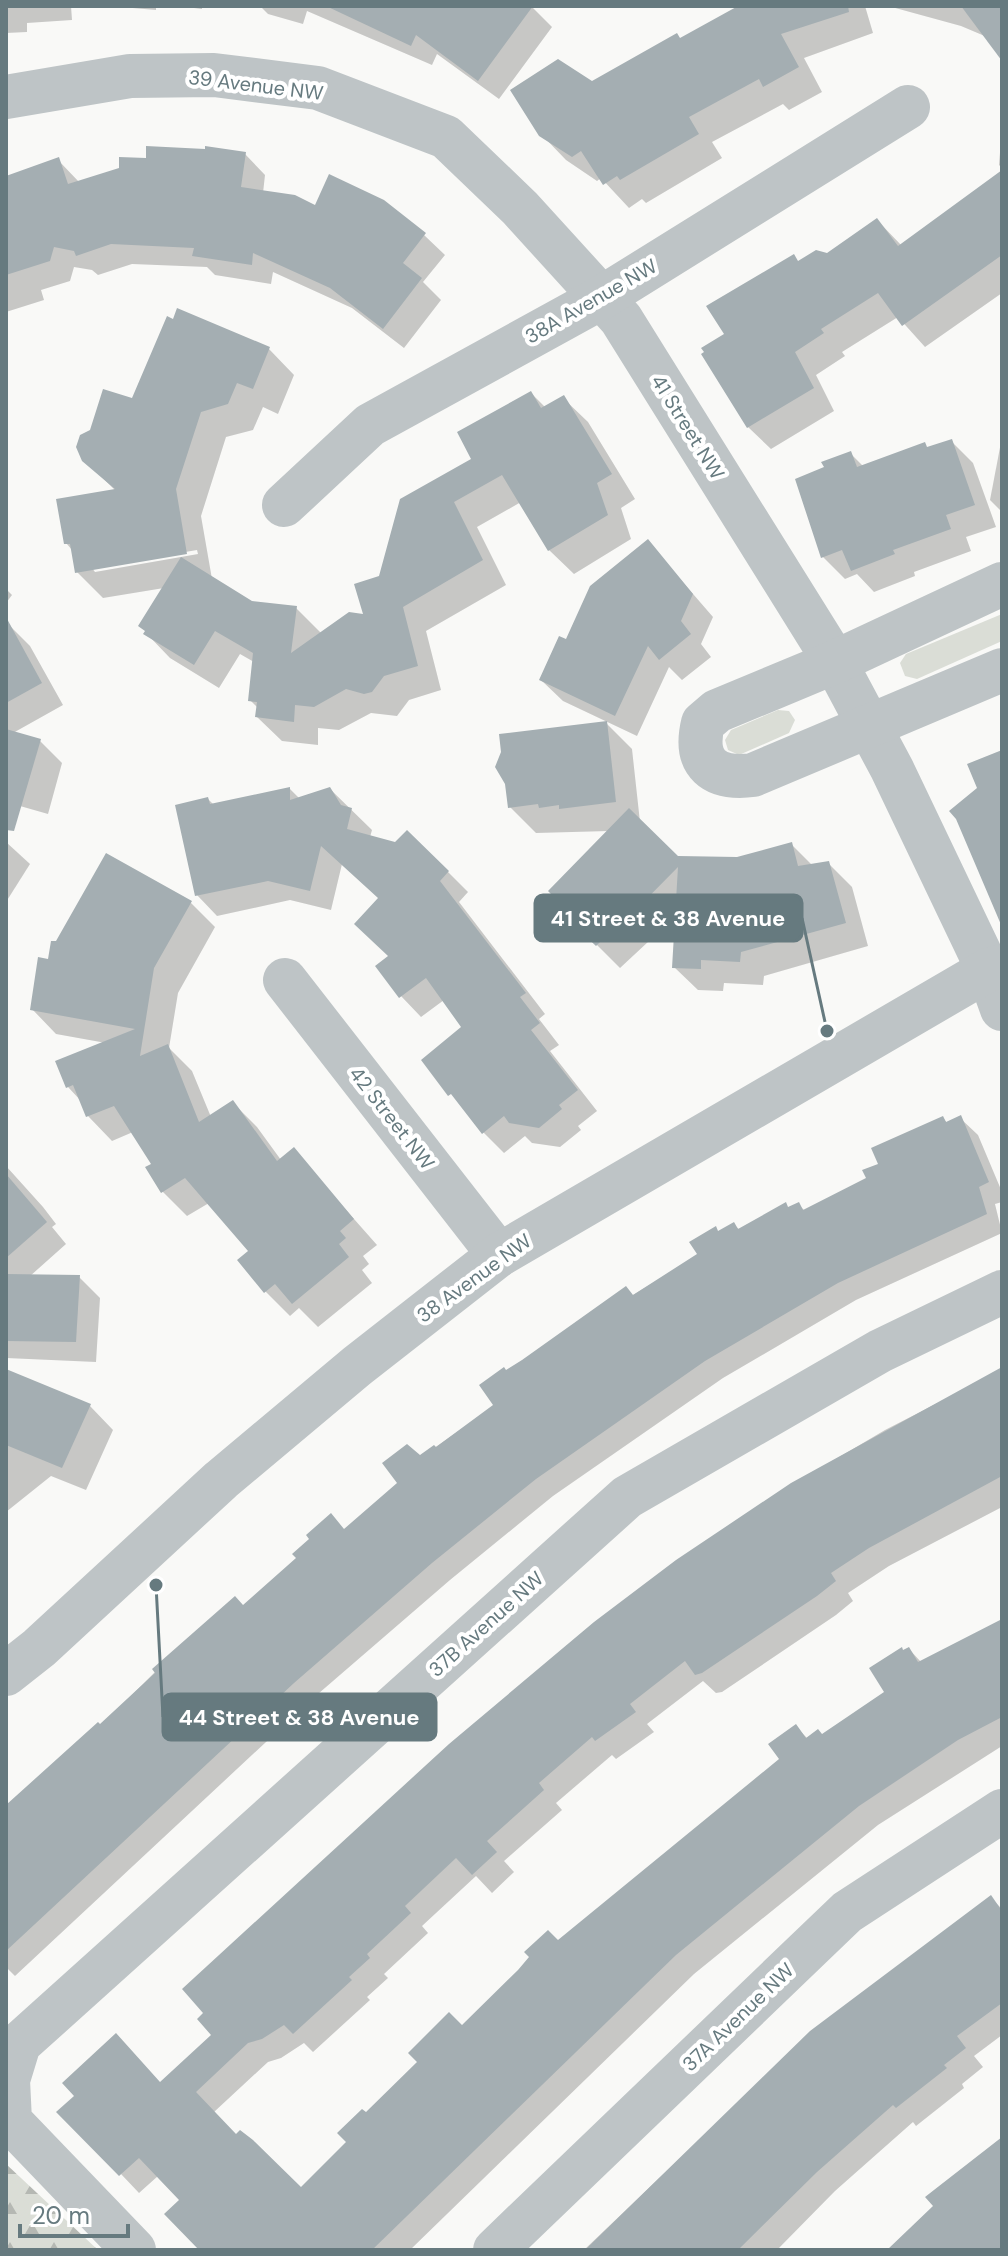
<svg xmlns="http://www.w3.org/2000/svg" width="1008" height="2256" viewBox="0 0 1008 2256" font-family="'DM Sans',sans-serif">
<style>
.green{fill:#daddd6}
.forest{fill:url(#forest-firs)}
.shadow{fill:#0003;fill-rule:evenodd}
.building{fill:#a4aeb2}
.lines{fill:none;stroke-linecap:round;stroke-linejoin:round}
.minor{stroke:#bec4c6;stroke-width:44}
.labels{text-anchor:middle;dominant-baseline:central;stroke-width:8;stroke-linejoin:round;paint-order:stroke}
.street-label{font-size:20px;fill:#667a7f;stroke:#fff}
.leader{fill:none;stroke:#667a7f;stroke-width:3}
.callout-dot{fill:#667a7f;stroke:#fff;stroke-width:3}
.callout{fill:#667a7f;stroke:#667a7f;stroke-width:3}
.callout-label{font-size:22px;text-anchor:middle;font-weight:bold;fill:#fff}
</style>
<defs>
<pattern id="forest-firs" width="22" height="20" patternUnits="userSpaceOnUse" patternTransform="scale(2)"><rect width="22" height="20" fill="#daddd6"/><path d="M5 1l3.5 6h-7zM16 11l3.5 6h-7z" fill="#b5b8b3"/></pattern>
</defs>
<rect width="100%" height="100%" fill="#f9f9f7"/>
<g class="green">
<path d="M1002,614V641L917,679L905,676L900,663L906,654Z"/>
<path d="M778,710L789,711L795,720L789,733L739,755L728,750L725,740L731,730Z"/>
</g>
<path class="forest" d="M6,2164L98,2250H6Z"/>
<g class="shadow">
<path d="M6,6H71L72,20L27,23V32L6,33Z"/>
<path d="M109,6H156V10Z"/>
<path d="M178,6H202V9Z"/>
<path d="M260,6H531L552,27L499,99L437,54L432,65L307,11L303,24L268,14Z"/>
<path d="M747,6H865L873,33L804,58L822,92L789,110L783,104L712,142L722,158L646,203L642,199L629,208L601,178L597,181L566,160L541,134L591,84Z"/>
<path d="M888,6H1002V53L987,37L961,26Z"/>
<path d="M1002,127V168L999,165Z"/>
<path d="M245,154L265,175L263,193L424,235L445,255L423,282L441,300L404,348L352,308L273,272L271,284L215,275L207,267L132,264L98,275L92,270L74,267L70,281L41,290L44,300L6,312V178L58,160L80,183L148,160Z"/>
<path d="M1002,180V293L925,347L898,317L842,352L845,356L816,375L834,411L771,449L748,427L726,334L800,263L827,255L877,220L902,246Z"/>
<path d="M269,349L294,375L278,414L263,407L253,430L226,437L201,516L212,579L251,603L296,608L322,634L366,616L381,578L531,393L546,408L563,398L588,422L635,499L621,508L631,539L574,574L549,550L521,502L477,527L506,585L426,631L441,690L409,700L397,716L371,713L339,730L318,728V745L282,741L257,717L258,708L250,700L254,662L240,654L219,688L170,658L146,633L164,588L103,598L77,572L73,551L66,543L116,491L84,460L133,401ZM197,550L198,554L95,572L92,568Z"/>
<path d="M1002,437V512L990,500Z"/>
<path d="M951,441L973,463L996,527L966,537L971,551L914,572L915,576L874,592L857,574L845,579L823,557L826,468L850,453L864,467Z"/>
<path d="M648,542L713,617L701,644L711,657L682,680L669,667L637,736L563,701L541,680Z"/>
<path d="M6,589L12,595L6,603Z"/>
<path d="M8,624L30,646L63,705L13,733L40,741L62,763L48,814L6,802Z"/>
<path d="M606,723L632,749L640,822L677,858L738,859L791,844L813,866L828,863L852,887L868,946L764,976L763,985L724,983L723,991L698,990L674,967L677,915L620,968L577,925L609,831L536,833L510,807Z"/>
<path d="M290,789L300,799L330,789L372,830L370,837L448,872L468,892L459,902L545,1014L539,1019L559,1045L550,1051L597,1111L578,1126L581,1130L560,1147L532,1143L525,1136L504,1153L483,1132L464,1027L444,1000L421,1017L401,996L380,899L342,864L331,910L290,900L217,916L197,895L208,799L214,805Z"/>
<path d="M6,842L30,864L6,902Z"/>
<path d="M191,903L215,927L178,993L169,1048L192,1071L211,1117L233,1103L257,1127L281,1160L293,1150L377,1245L363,1256L369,1264L362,1270L372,1283L318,1327L299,1308L290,1316L266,1292L240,1260L250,1252L209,1203L187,1216L163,1192L148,1168L154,1164L133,1132L112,1141L88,1116L81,1101L68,1087L106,1043L56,1034L32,1009L49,962Z"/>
<path d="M943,1118L948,1124L960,1118L978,1135L1002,1192V1202L995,1204L1002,1233L856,1300L723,1378L553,1496L450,1580L311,1700L15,1976L6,1967V1809L100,1727L189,1638L243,1607L345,1531L400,1483L420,1458L496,1405L506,1372L699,1255L719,1233L733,1224L740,1230L798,1204L805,1211L868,1179L880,1165Z"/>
<path d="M6,1166L43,1207L56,1224L52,1227L66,1244L29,1277H79L100,1298L96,1362L6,1358Z"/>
<path d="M1002,1370V1507L889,1566L848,1593L853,1601L836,1615L722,1692L716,1693L703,1681L647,1724L654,1732L616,1759L612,1755L556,1803L562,1810L504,1861L514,1872L492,1893L476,1876L422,1926L428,1933L384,1974L388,1978L367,1997L370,2000L313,2052L304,2043L281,2058L268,2062L214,2112L236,2136L301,2189L349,2143L366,2115L558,1942L782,1759L796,1727L808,1739L822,1736L887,1693L909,1649L921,1662L1002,1621V1746L878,1825L694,1974L410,2250H202L182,2200L158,2176L139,2193L121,2174L161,2084L792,1485L885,1430Z"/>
<path d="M6,1371L90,1406L113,1430L86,1490L51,1476L6,1512Z"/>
<path d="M990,1897L1002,1909V2035L974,2056L983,2067L962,2084L964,2088L916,2126L913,2122L835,2191L777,2250H584L812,2032Z"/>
</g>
<g class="building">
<path d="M326,6H533L478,81L416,35L411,46Z"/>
<path d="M738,6H848L849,12L781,34L799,67L763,87L759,79L689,117L699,134L620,180L617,176L603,185L581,151L572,157L539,136L510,90L558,59L592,81L677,33L680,38Z"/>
<path d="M961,6H1002V61Z"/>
<path d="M146,146L205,149V146L246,152L241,187L295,195L315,205L329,174L384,200L426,233L403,263L422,278L383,329L330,288L253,253L252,265L192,256L194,248L111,244L76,256L74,251L54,247L50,261L6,275V176L59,157L68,184L119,168V157L146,158Z"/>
<path d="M1002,170V255L902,326L878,293L821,329L824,333L795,352L814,388L747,428L701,354L704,352L701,348L724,334L706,306L794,254L798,261L816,250L827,253L877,218L898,246Z"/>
<path d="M177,308L270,347L253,389L237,383L228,404L201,412L176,489L187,554L75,573L70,544H64L56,499L115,489L82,461L76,447L80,435L90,430L103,389L132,398L167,316L173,319Z"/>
<path d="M531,391L541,408L564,395L612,474L597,483L608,515L548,551L502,475L454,502L483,560L403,607L418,666L384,676L372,692L364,694L346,689L314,707L295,705L294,722L255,717L257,702L248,701L253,653L215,631L194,665L143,634L145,631L138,626L181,557L252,601L297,606L291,653L349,612L363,614L354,584L379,576L400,499L471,459L457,432Z"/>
<path d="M952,439L975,505L946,515L951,529L893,550L895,554L851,571L842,550L821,558L795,479L824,467L821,462L851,451L857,467L925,442L927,447Z"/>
<path d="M648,539L693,594L681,621L691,634L659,660L648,646L615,716L539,680L559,636L566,639L590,586Z"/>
<path d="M6,617L42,683L6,703Z"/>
<path d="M607,721L616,802L559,809V805L539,808L538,804L508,808L505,784L495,767L501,752L499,734Z"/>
<path d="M6,729L41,739L14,831L6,830Z"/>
<path d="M1002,750V927L956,819L949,811L977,788L967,764Z"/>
<path d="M290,787V800L330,787L341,805L352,808L347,829L395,842L407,830L449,871L440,881L526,993L520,997L540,1023L531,1030L578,1090L559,1105L562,1109L539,1128L509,1123L504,1116L482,1134L451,1094L448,1096L421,1060L461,1027L426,978L399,998L375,966L388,956L354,924L378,898L321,846L310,891L268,881L195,896L175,805L208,797L210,804Z"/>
<path d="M629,808L678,856L737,857L792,842L798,866L829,861L846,923L741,952L740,962L701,960V969L672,968L678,867L608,938L606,936L596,946L574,925L578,921L548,891Z"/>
<path d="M106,853L192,901L154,968L140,1056L168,1044L199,1122L233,1100L277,1161L294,1147L354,1219L340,1231L346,1238L339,1244L349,1257L292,1304L275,1284L264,1293L237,1260L248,1251L185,1178L161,1193L145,1167L151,1164L114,1106L86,1117L73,1085L66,1088L55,1061L135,1029L30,1010L38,957L48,959L51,941H56Z"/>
<path d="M961,1115L989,1182L979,1187L987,1214L838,1283L705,1361L536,1479L432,1563L294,1683L6,1951V1805L98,1722L100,1724L155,1673L152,1669L235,1596L243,1605L296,1558L292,1554L309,1539L306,1535L331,1513L344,1529L397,1483L382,1463L407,1444L420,1455L434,1445L436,1447L493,1405L479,1385L504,1367L506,1370L522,1360L626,1286L633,1295L697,1254L689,1242L716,1226L718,1231L734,1222L738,1229L786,1202L788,1207L799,1202L803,1210L866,1178L862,1170L878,1164L871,1148L943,1116L946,1122Z"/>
<path d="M6,1174L47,1222L6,1258Z"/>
<path d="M6,1274L80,1275L76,1342L6,1341Z"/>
<path d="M1002,1367V1476L869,1548L831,1573L836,1581L817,1596L702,1673L695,1675L685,1661L630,1704L636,1712L595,1741L592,1737L539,1783L544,1790L487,1841L497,1852L472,1875L456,1858L405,1906L411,1913L367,1954L370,1958L349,1977L352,1980L293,2034L284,2025L262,2039L248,2043L196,2092L236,2134L240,2130L253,2140L301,2187L346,2142L337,2133L362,2109L366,2112L417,2062L408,2053L449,2012L462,2025L518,1970L529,1957L524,1952L548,1930L558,1940L779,1759L768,1744L796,1724L806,1738L818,1729L822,1734L884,1692L869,1668L902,1647L903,1650L909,1647L918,1662L1002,1619V1717L958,1740L859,1806L676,1955L372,2250H199L164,2214L179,2200L139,2158L119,2176L56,2112L74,2096L62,2083L116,2033L160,2082L211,2035L197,2019L203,2013L182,1989L449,1744L594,1622L676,1560L791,1483Z"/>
<path d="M6,1369L91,1404L62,1468L6,1445Z"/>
<path d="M991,1895L1002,1911V2003L957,2036L966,2048L944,2065L947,2068L896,2108L893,2105L817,2172L738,2250H585L810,2031Z"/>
<path d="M1002,2137V2250H887L933,2206L925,2197Z"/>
</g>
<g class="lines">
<g class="minor">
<path d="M6,97L130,76L214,75L318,88L446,137L520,208L621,319L835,662L892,769L988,970L1002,1009"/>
<path d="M284,505L370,425L601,298L908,107"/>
<path d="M1002,584L835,662L717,711L703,723C693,764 714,780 753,775L1002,670"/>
<path d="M285,980L499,1255"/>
<path d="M6,1674L39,1648L221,1480L357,1366L499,1255L988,970L1002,966"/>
<path d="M134,2250L10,2121L8,2080L19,2044L627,1497L880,1351L1002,1292"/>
<path d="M495,2250L847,1912L1002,1811"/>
</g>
</g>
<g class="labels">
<g class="street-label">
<text transform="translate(256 85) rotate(7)">39 Avenue NW</text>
<text transform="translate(591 301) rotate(-30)">38A Avenue NW</text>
<text transform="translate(688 427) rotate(58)">41 Street NW</text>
<text transform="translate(392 1118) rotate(52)">42 Street NW</text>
<text transform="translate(474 1278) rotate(-36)">38 Avenue NW</text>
<text transform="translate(486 1624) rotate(-42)">37B Avenue NW</text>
<text transform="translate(738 2017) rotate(-44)">37A Avenue NW</text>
</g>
</g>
<path class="leader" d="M827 1031L802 918M156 1585L163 1717"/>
<g class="callout-dot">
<circle cx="827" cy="1031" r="8"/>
<circle cx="156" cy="1585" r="8"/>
</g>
<g class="callout">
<rect x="535" y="895" width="267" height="46" rx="8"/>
<rect x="163" y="1694" width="273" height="46" rx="8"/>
</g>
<g class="callout-label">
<text x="668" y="926">41 Street &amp; 38 Avenue</text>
<text x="299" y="1725">44 Street &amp; 38 Avenue</text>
</g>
<rect width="1008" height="2256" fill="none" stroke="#667a7f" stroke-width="16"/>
<path d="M20 2224v12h108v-12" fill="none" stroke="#667a7f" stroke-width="4"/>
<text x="32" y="2224" font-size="24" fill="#667a7f" stroke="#ffffff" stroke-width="6" paint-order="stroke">20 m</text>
</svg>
